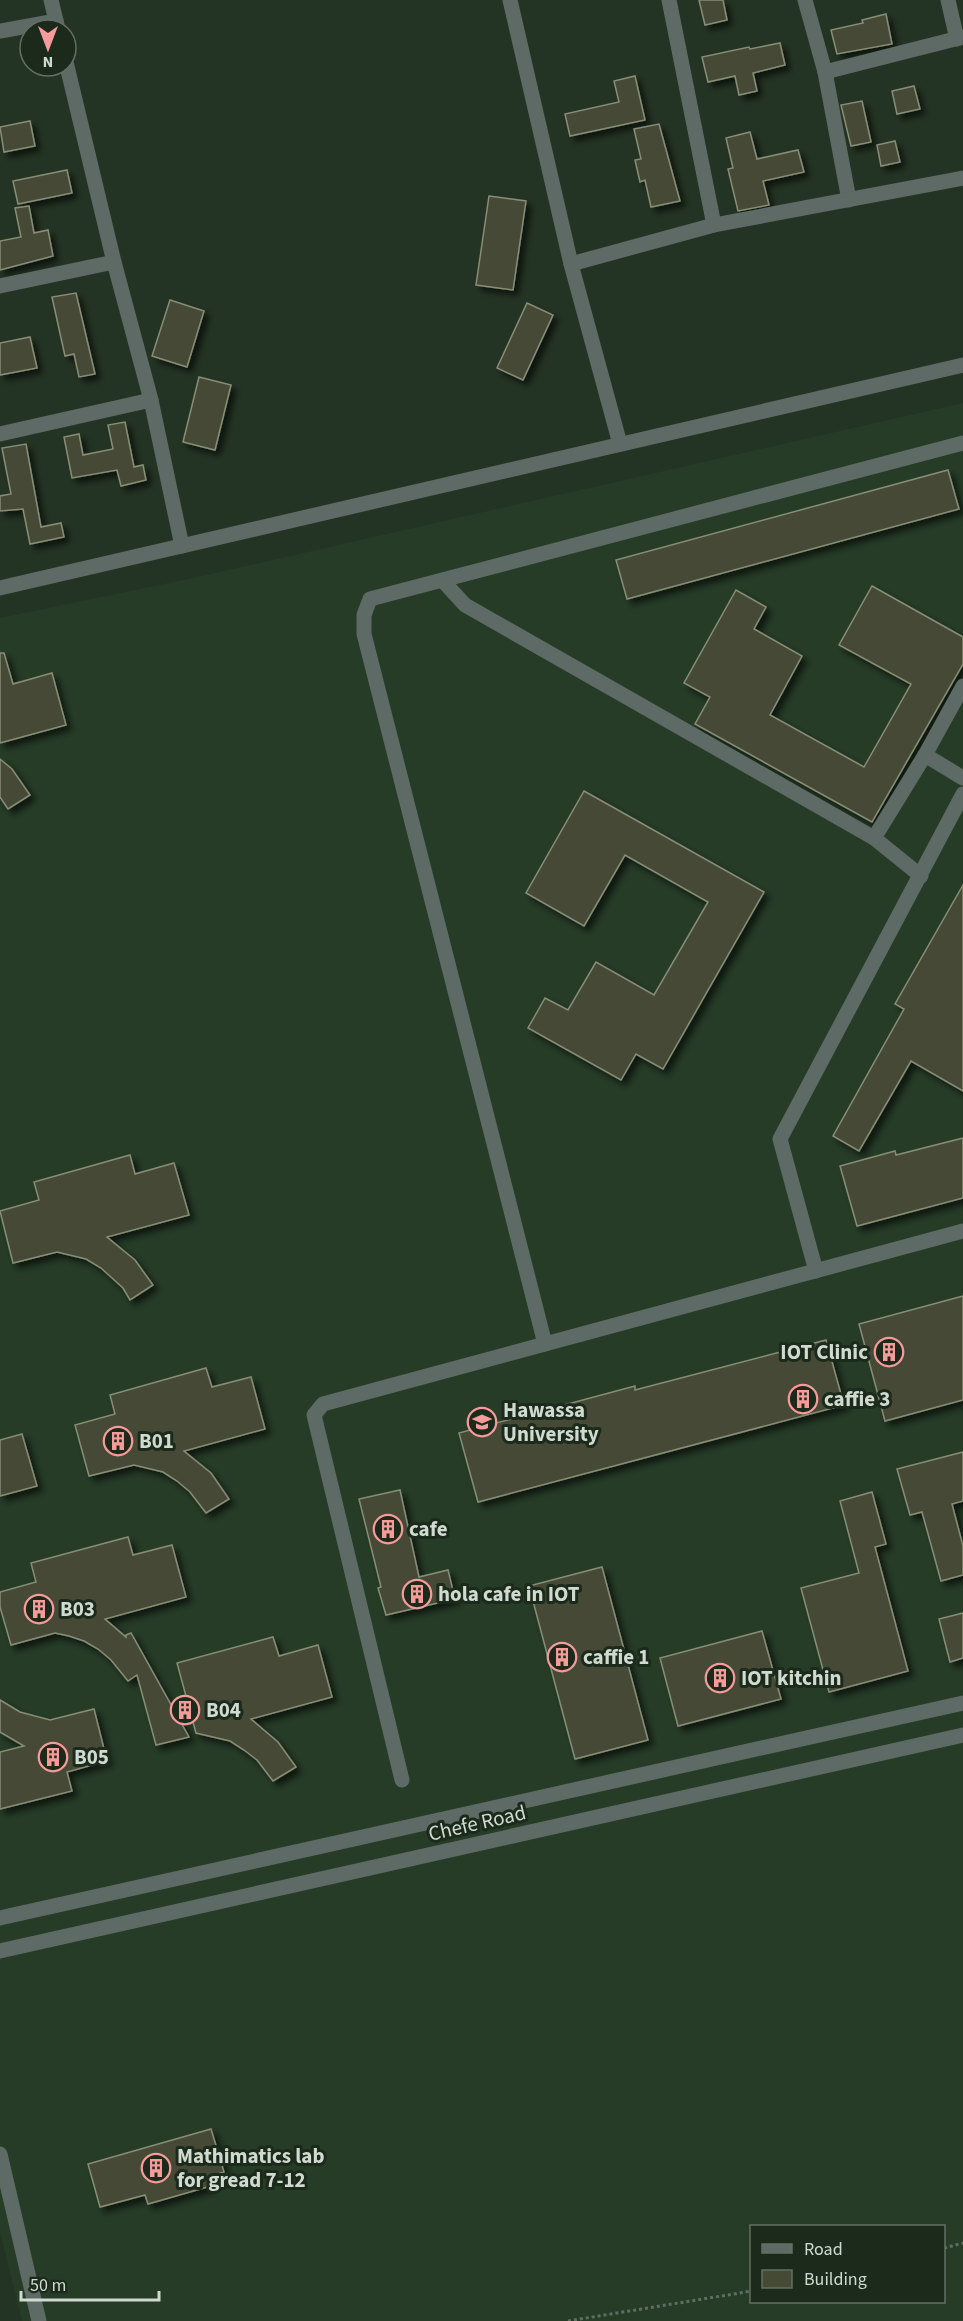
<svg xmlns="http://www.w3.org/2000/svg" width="963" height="2321" viewBox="0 0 963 2321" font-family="'Source Sans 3',sans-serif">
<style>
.built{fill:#263c27;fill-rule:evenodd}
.building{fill:#444a34;stroke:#878d76;stroke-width:1.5;filter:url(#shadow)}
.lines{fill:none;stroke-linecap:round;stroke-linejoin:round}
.path{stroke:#606e60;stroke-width:3;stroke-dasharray:3 3;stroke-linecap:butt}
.minor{stroke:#5e6a65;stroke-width:15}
.labels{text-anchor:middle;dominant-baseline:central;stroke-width:6;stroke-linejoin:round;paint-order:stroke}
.poi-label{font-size:21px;font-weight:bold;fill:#d0dad0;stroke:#1b2a1b;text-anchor:start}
.street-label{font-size:21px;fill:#d0dad0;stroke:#1b2a1b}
</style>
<defs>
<filter id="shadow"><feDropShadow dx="5" dy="5" stdDeviation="3" flood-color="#0009"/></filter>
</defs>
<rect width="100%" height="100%" fill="#243424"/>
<path class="built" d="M963,403V2321H22L0,2231V618L198,577ZM752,2226H944V2302H752Z"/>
<g class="building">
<path d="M699,0H723L727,20L705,25Z"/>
<path d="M886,14L892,44L837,54L831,30L863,23L862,20Z"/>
<path d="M780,43L785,65L753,73L757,91L739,95L735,76L708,82L702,57L749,47L750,49Z"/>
<path d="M635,76L645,120L570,136L565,114L619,102L614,81Z"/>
<path d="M914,86L920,109L897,114L892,91Z"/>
<path d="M862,101L871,142L851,146L841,105Z"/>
<path d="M30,121L35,146L4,152L0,127Z"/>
<path d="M659,124L680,201L651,207L645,180L640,182L635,160L641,159L634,129Z"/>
<path d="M750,132L757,159L798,150L804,172L763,181L769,205L738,211L728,169L733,168L726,138Z"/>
<path d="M895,141L900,162L881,166L877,145Z"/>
<path d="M67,170L72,193L18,204L13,181Z"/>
<path d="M489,196L526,201L513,290L476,285Z"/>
<path d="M29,206L34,233L48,230L53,256L0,270V241L21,237L15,208Z"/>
<path d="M76,293L95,374L79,377L74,354L65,356L52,297Z"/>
<path d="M170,300L204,311L187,367L152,356Z"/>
<path d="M527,303L553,315L523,380L497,368Z"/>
<path d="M30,337L37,368L0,375V343Z"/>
<path d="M199,377L231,385L215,450L183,442Z"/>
<path d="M125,422L134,467L143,465L146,480L121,486L117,470L72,478L64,437L79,434L83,455L113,449L108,425Z"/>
<path d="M26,444L41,527L61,523L64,537L30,544L23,509L0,511V496L11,494L2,448Z"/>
<path d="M948,470L959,509L627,599L616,560Z"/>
<path d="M872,586L963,637V664L872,822L695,724L710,697L684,683L736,590L766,607L754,629L802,656L770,715L864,767L911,684L839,645Z"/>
<path d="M0,653H4L13,684L52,673L66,725L0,743Z"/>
<path d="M0,759L12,769L30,795L8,809L0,797Z"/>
<path d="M584,791L764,892L663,1069L636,1054L621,1080L528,1028L545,998L568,1010L596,962L654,995L708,902L625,855L584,926L526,893Z"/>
<path d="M963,885V1091L911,1061L859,1151L833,1136L904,1009L895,1004Z"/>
<path d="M963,1138V1198L857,1226L840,1166L895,1151L896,1155Z"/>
<path d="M130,1155L135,1174L174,1163L189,1215L107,1237L135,1260L153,1285L130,1300L123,1288L101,1268L86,1259L57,1252L13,1263L0,1211L39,1200L34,1182Z"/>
<path d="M963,1296V1400L885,1421L859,1324Z"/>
<path d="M826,1340L844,1405L478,1502L459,1433L635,1386V1390Z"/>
<path d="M206,1368L212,1387L251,1377L265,1429L184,1451L211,1473L229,1499L206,1513L190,1492L177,1481L163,1472L134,1465L89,1476L75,1425L115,1414L110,1395Z"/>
<path d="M22,1434L37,1486L0,1496V1440Z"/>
<path d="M963,1452V1501L952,1504L963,1546V1575L941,1581L922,1512L910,1515L897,1469Z"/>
<path d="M400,1490L419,1577L448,1570L455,1599L386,1615L378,1588L381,1587L359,1499Z"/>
<path d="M872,1492L886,1544L875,1547L908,1671L829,1692L801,1588L859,1573L840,1501Z"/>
<path d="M128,1537L133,1555L172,1545L186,1597L105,1619L126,1637V1635L131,1633L189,1737L156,1745L137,1675L128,1681L111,1660L98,1649L84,1641L69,1636L55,1633L11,1645L0,1607V1592L36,1582L31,1563Z"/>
<path d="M602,1567L648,1740L575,1759L529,1586Z"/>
<path d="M963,1613V1658L950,1662L939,1619Z"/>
<path d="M762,1631L781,1699L678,1726L660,1658Z"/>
<path d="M273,1637L279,1656L318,1645L332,1697L251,1719L278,1742L296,1767L273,1781L257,1760L244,1750L230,1741L196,1733L177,1663Z"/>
<path d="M0,1700L20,1712L50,1720L94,1709L107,1761L67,1772L72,1791L0,1809V1752L24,1746L0,1732Z"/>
<path d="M211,2129L224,2172L208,2177L211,2186L148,2204L145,2195L100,2207L88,2164Z"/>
</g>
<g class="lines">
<g class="path">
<path d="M944,2248L963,2243"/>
<path d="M568,2321L752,2291"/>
</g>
<g class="minor">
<path d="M51,0L58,29"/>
<path d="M510,0L571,264L620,444"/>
<path d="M669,0L714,225"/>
<path d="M805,0L825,72L849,200"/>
<path d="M948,0L957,39"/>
<path d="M0,31L56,21"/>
<path d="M66,62L114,262L151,400L182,546"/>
<path d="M825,72L963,37"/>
<path d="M571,264L714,225L963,178"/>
<path d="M0,286L114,262"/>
<path d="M0,434L151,400"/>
<path d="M443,581L465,605L874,838L921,876"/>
<path d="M0,588L963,365"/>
<path d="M925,755L963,778"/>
<path d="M874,838L925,755L963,686"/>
<path d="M816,1271L780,1139L963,794"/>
<path d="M545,1344L364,634V615L370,599L963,443"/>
<path d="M402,1780L314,1415L323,1404L963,1231"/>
<path d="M0,1918L963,1703"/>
<path d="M0,1951L963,1735"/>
<path d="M0,2154L39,2321"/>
</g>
</g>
<defs>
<g id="building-ring" transform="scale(1.5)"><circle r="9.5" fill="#1b2a1b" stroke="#f59b9a" stroke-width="1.5"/><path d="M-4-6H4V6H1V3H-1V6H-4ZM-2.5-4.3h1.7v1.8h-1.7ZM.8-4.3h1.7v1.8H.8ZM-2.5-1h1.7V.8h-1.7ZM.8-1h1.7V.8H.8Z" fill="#f59b9a"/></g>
<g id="university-ring" transform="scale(1.5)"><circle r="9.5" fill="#1b2a1b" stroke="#f59b9a" stroke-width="1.5"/><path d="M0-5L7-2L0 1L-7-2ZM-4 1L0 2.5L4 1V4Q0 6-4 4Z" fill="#f59b9a"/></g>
</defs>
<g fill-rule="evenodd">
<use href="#building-ring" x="889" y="1352"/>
<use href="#building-ring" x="803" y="1399"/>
<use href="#university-ring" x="482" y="1422"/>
<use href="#building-ring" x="118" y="1441"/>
<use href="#building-ring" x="388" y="1529"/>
<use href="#building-ring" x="417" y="1594"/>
<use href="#building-ring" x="39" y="1609"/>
<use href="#building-ring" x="562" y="1657"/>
<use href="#building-ring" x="720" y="1678"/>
<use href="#building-ring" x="185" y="1710"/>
<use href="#building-ring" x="53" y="1757"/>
<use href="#building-ring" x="156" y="2168"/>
</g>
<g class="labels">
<g class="poi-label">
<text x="868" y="1352" text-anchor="end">IOT Clinic</text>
<text x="824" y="1399">caffie 3</text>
<text x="503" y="1410">Hawassa<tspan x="503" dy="24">University</tspan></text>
<text x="139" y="1441">B01</text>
<text x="409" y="1529">cafe</text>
<text x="438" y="1594">hola cafe in IOT</text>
<text x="60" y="1609">B03</text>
<text x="583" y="1657">caffie 1</text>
<text x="741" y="1678">IOT kitchin</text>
<text x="206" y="1710">B04</text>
<text x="74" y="1757">B05</text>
<text x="177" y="2156">Mathimatics lab<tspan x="177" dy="24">for gread 7-12</tspan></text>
</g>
<g class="street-label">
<text transform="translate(477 1823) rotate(-13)">Chefe Road</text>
</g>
</g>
<rect x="750" y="2225" width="195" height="78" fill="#1b2a1b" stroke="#637063" stroke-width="1.5"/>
<rect x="762" y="2244" width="30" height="9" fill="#5e6a65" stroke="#637063" stroke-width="1.5"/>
<text x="804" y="2255" font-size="18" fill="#d0dad0">Road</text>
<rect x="762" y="2270" width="30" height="18" fill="#444a34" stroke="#637063" stroke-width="1.5"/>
<text x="804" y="2285" font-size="18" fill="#d0dad0">Building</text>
<g transform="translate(48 48) rotate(180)"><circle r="28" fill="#1b2a1b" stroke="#637063" stroke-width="1.5"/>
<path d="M0-4.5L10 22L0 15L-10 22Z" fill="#f59b9a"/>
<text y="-9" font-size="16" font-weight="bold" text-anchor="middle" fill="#d0dad0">N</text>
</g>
<path d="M21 2291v9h138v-9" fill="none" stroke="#d0dad0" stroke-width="3"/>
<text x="30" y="2291" font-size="18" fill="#d0dad0" stroke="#1b2a1b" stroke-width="4.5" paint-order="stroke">50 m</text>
</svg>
